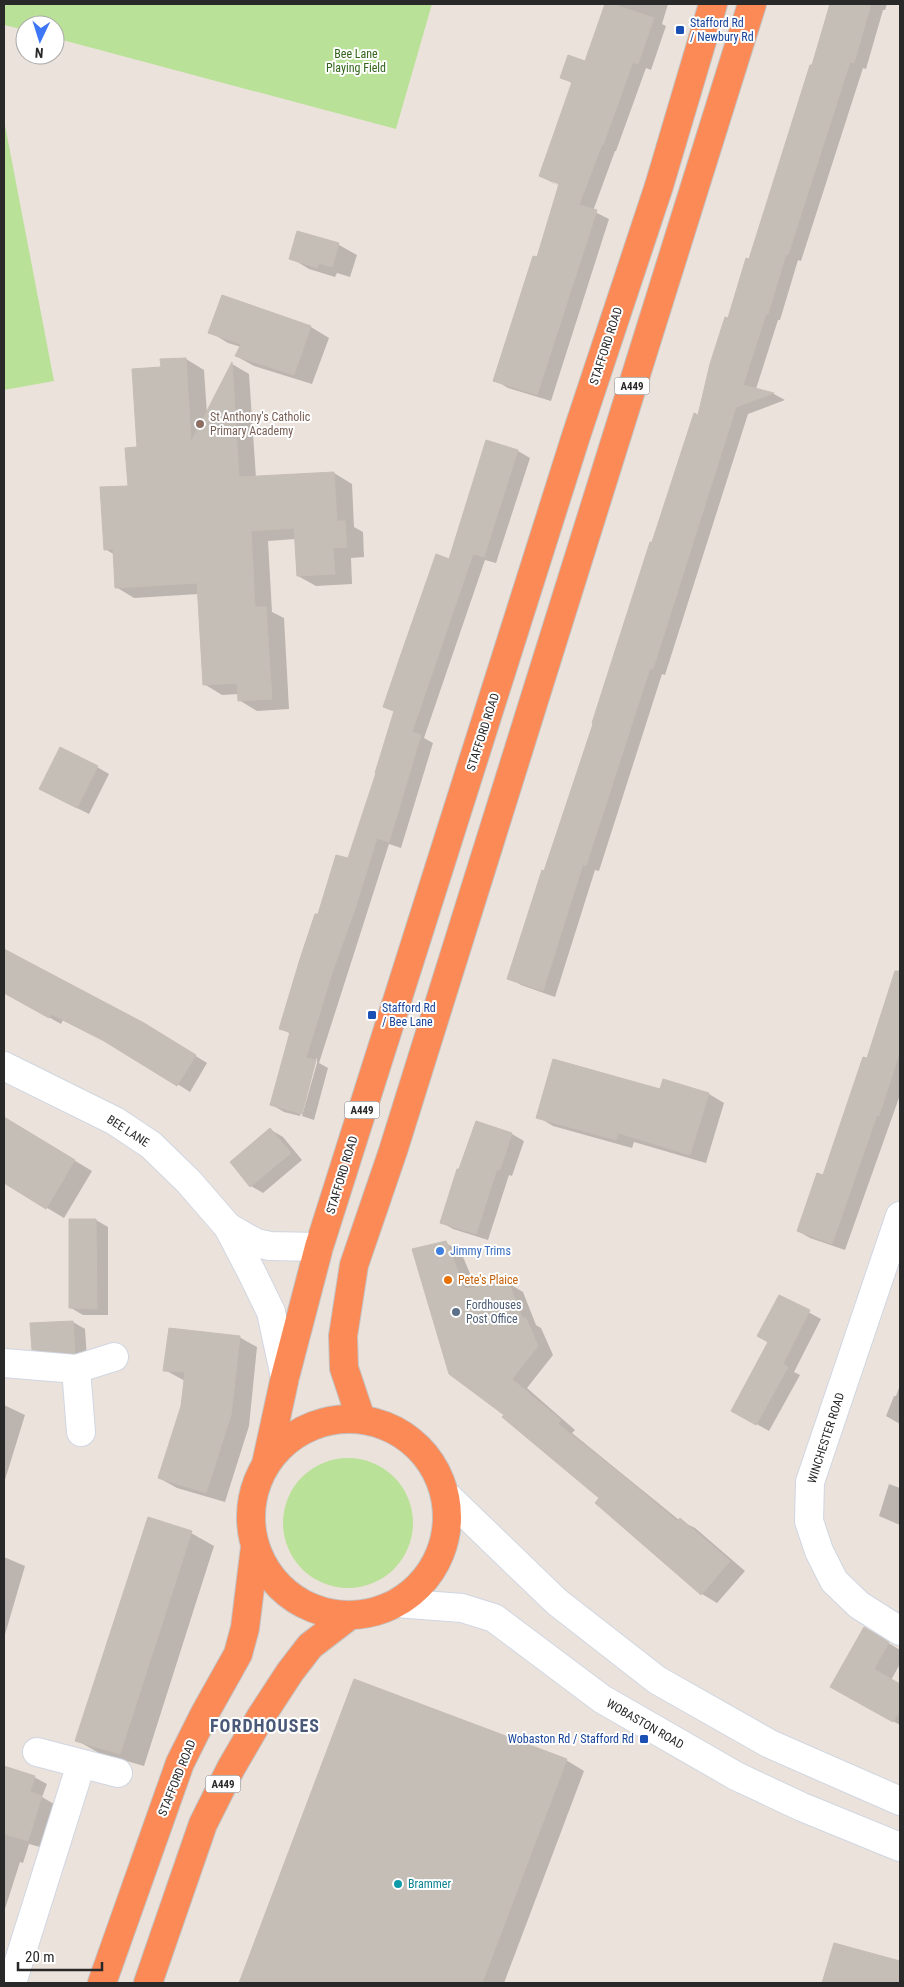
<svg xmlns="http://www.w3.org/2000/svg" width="904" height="1987" viewBox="0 0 904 1987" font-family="'Roboto Condensed',sans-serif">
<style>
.green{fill:#bae198}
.shadow{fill:#0003;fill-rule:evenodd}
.building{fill:#c4beb7;stroke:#c6beb5}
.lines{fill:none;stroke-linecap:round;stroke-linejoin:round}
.street-casing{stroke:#d0d6e2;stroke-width:30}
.secondary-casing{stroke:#d0d6e2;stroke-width:30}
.highway-casing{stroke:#c3c3c3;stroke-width:30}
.street{stroke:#fff;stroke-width:28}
.secondary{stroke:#fff;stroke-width:28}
.highway{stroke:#fb8a57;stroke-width:28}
.transit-dot{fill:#1a4fb4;stroke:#fff;stroke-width:2}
.education-dot{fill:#8d6e63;stroke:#fff;stroke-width:2}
.shop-dot{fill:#3f7fe0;stroke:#fff;stroke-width:2}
.food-dot{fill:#e8710a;stroke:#fff;stroke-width:2}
.service-dot{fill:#5c6f8a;stroke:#fff;stroke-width:2}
.culture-dot{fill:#0f9aa8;stroke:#fff;stroke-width:2}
.labels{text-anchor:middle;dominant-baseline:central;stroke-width:4;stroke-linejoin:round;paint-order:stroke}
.shield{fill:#fff;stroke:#696969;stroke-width:1}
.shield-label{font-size:11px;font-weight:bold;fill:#292929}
.transit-label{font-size:12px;fill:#164399;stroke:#fff;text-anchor:start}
.park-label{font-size:12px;fill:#33641b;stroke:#fff}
.street-label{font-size:12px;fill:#292929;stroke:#fff}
.education-label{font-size:12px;fill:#785e54;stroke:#fff;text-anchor:start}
.shop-label{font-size:12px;fill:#366cbe;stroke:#fff;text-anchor:start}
.food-label{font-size:12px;fill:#c56008;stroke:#fff;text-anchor:start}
.service-label{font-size:12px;fill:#4e5e75;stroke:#fff;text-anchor:start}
.culture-label{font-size:12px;fill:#0d838f;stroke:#fff;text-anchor:start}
.district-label{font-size:18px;font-weight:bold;letter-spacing:1px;fill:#4b5979;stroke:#fff}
</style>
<rect width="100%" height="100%" fill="#ebe2db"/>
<g class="green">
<path d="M4,4H432L396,129L55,38V25H25V30L4,25Z"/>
<path d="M4,120L54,381L4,390Z"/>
<circle cx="348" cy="1523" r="65"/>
</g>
<g class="shadow">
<path d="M606,4H668L662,24L666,26L651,70L646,68L616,151H615L593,211L609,219L551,401L508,388L495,380L537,258L559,186L540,176L573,84L562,77L586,63ZM552,180L565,185L564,187L552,183Z"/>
<path d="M836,4H887L885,10H883L866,69L863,68L801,261L798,260L780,320H778L756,389L774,394L785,400L748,414L665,675L662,674L599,871L595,870L555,997L521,985L509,978L653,544L699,416L813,67Z"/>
<path d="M298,233L339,245L357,255L350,277L337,273L335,277L309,269L291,258Z"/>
<path d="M223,296L311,327L329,338L312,384L254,366L236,356L241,347L228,343L210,332Z"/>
<path d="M186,359L204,370L207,414L232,364L249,374L256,478L334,473L352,484L354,527L363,532L364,557L351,558L352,584L316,586L298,576L296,539L268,541L272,612L284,618L289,709L257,711L239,700V694L222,695L204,684L199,594L134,598L116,587L115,555L105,549L129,487L138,448L162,368Z"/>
<path d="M487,441L518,451L530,458L496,563L485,560L424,738L433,743L401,848L389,844L319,1063L328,1068L314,1120L302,1116L317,1063V1057L300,1116L284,1112L272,1105L291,1034L280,1028L318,916L349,860L378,773L395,712L385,707L450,560Z"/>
<path d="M97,767L109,774L89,814L53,796Z"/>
<path d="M4,950L157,1032L207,1063L190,1092L125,1051L63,1020L61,1024L4,992Z"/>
<path d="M900,976V1095L845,1250L810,1238L798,1231L824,1177Z"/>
<path d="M664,1081L709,1094L724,1103L706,1163L634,1142L632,1148L553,1126L538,1117L661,1091Z"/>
<path d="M4,1118L92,1171L64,1218L4,1182Z"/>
<path d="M476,1123L512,1134L524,1141L512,1176L509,1175L488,1240L453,1229L441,1222Z"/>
<path d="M271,1130L283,1137L302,1160L263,1193L251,1186L231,1163Z"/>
<path d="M96,1220L108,1227V1315H83L71,1308Z"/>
<path d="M446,1243L461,1252L476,1288L508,1283L523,1292L536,1325L541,1328L553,1355L527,1388L575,1430L572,1433L679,1520L695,1528L745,1571L717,1603L702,1594L597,1503L601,1498L506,1415Z"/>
<path d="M779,1296L821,1319L794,1372L800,1375L769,1431L732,1410L769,1342Z"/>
<path d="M73,1322L85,1329L87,1359L45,1356L33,1349Z"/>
<path d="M239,1337L257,1347L249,1426L225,1502L177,1488L159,1478L182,1406L185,1381L165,1370Z"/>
<path d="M900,1385V1424L886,1416L894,1396H896Z"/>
<path d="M4,1405L25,1415L4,1483Z"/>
<path d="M889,1484L900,1488V1525L879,1516Z"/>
<path d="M191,1533L214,1546L144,1766L99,1753L76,1740Z"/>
<path d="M4,1557L25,1566L4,1638Z"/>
<path d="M882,1639L900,1650V1664L891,1680L900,1685V1725L850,1697Z"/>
<path d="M355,1681L566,1760L584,1771L504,1983H240Z"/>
<path d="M5,1767L34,1777L47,1784L42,1797L54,1804L40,1847L29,1844L23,1863L20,1862L4,1912Z"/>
<path d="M835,1944L900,1963V1983H824Z"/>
</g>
<g class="building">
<path d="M605,4H612L654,18L638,64L633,62L603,145L602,144L579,205L597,210L537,395L493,381L533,256L537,257L559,184L539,176L572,82L560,78L568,55L585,61Z"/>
<path d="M830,4H871L854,63L850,62L788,255L786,254L768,314H766L743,385L774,393L736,407L653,669L650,668L586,866L583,864L543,991L507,979L542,870L544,871L593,724L592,723L608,673L650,542H652L694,413L698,415L710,364L725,317L728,318L746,258L749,259L810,65H812Z"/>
<path d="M297,231L339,243L332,267L319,263L317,268L289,259Z"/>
<path d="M222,295L311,326L294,375L235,356L241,344L208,333Z"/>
<path d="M186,358L191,442L232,362L239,477L334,472L337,521H345L347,547L333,548L335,574L297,576L294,528L251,531L255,607H266L272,699L238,701L237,683L203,685L197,583L115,588L113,549L104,550L100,487L128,486L125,448L137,447L132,369L161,367L160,359Z"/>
<path d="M486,440L518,450L502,500L484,557L473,554L412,732L421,735L389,842L377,838L355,909L332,973L306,1058L316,1060L302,1114L270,1105L290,1032L279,1029L300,959L315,914H318L336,855L348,858L376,773H375L394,711L383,707L398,663L436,554L449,559Z"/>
<path d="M60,747L98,766L77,808L39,789Z"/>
<path d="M4,949L144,1023L196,1055L177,1086L104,1041L51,1014L49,1018L4,993Z"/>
<path d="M895,971H900V1051L879,1116L877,1115L832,1244L797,1231L817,1173L823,1175L863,1057L867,1058Z"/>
<path d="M553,1059L660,1089L663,1079L709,1093L690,1155L618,1133L616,1140L536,1118Z"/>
<path d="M4,1117L75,1160L46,1209L4,1183Z"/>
<path d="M476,1121L512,1133L500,1170L497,1169L476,1234L440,1223L457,1169H459Z"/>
<path d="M270,1128L291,1153L250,1187L230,1162Z"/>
<path d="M69,1219H96L97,1309L69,1308Z"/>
<path d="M446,1241L465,1289L508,1281L522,1318H526L538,1346L512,1379L561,1420L558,1424L621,1474L677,1521L680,1518L730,1561L701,1595L595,1503L599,1498L502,1417L504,1415L449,1374L412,1249Z"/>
<path d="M779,1295L810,1310L783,1364L788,1367L756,1425L731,1411L768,1342L757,1336Z"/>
<path d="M73,1321L75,1353L32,1350L30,1323Z"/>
<path d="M169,1328L240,1336L231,1415L206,1493L158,1478L181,1406L185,1372L163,1371Z"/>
<path d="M148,1517L192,1531L120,1754L75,1741Z"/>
<path d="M864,1627L889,1642L874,1669L900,1684V1711L893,1722L830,1687Z"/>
<path d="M354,1679L567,1759L482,1983H239Z"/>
<path d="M4,1766L35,1776L30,1792L42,1796L28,1841L4,1834Z"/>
<path d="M834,1943L900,1961V1983H822Z"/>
</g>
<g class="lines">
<g class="street-casing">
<g id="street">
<path d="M4,1066L115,1121L151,1145L189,1182L228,1227L252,1273L271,1312L285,1377"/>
<path d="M900,1216L810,1482L809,1521L819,1551L834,1581L859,1605L900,1631"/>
<path d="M228,1227L256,1243L270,1246L319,1247"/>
<path d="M4,1363L76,1369L114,1357"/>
<path d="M76,1369L81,1432"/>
<path d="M37,1752L118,1773"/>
<path d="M12,1983L81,1764"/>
</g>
</g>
<g class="secondary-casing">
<g id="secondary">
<path d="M445,1494L557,1602L657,1680L770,1744L900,1801"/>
<path d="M396,1603L462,1608L494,1618L602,1699L736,1776L802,1807L900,1847"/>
</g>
</g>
<g class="highway-casing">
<g id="highway">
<circle cx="349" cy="1517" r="98"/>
<path d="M361,1419L344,1368L343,1336L354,1265L393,1151L752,4"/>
<path d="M266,1464L285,1377L319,1247L576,436L659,186L713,4"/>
<path d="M102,1983L180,1763L205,1713L238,1654L245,1628L255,1547"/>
<path d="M148,1983L203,1824L231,1768L260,1718L290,1672L310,1646L349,1616"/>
</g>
</g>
<use href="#street" class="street"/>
<use href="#secondary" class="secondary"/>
<use href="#highway" class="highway"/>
</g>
<g class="transit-dot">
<rect x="675" y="25" width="10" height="10" rx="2.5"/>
<rect x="367" y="1010" width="10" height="10" rx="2.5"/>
<rect x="639" y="1734" width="10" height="10" rx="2.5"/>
</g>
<circle class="education-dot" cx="200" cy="424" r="5"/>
<circle class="shop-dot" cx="440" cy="1251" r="5"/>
<circle class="food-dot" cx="448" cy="1280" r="5"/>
<circle class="service-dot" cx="456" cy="1312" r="5"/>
<circle class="culture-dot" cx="398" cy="1884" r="5"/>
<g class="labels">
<g class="shield">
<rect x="614.5" y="377.5" width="35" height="17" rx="4"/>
<rect x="344.5" y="1101.5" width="35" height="17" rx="4"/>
<rect x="205.5" y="1775.5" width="35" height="17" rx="4"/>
</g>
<g class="shield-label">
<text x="632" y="386">A449</text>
<text x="362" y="1110">A449</text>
<text x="223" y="1784">A449</text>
</g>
<g class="transit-label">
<text x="690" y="23">Stafford Rd<tspan x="690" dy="14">/ Newbury Rd</tspan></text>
<text x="382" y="1008">Stafford Rd<tspan x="382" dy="14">/ Bee Lane</tspan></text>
<text x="634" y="1739" text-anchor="end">Wobaston Rd / Stafford Rd</text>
</g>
<g class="park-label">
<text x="356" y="54">Bee Lane<tspan x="356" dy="14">Playing Field</tspan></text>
</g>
<g class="street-label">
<text transform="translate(606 346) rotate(-72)">STAFFORD ROAD</text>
<text transform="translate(483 732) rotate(-72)">STAFFORD ROAD</text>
<text transform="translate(128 1131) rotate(33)">BEE LANE</text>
<text transform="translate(342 1175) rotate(-73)">STAFFORD ROAD</text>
<text transform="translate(826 1438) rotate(-72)">WINCHESTER ROAD</text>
<text transform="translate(645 1724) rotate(30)">WOBASTON ROAD</text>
<text transform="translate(177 1778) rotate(-68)">STAFFORD ROAD</text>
</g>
<g class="education-label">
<text x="210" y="417">St Anthony's Catholic<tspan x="210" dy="14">Primary Academy</tspan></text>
</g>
<g class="shop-label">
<text x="450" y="1251">Jimmy Trims</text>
</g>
<g class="food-label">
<text x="458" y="1280">Pete's Plaice</text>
</g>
<g class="service-label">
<text x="466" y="1305">Fordhouses<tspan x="466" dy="14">Post Office</tspan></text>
</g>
<g class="culture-label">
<text x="408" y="1884">Brammer</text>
</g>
<g class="district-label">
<text x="265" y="1725">FORDHOUSES</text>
</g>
</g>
<rect width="904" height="1987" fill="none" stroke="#292929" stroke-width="10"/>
<g transform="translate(40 40) rotate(184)"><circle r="24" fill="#ffffff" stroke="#a9a9a9"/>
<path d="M0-4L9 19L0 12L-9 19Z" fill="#3d76f6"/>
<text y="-8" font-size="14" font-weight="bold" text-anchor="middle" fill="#292929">N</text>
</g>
<path d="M18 1962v8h84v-8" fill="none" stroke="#292929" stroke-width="2.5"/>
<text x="25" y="1962" font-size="15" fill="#292929" stroke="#ffffff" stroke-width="4" paint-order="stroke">20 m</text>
</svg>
